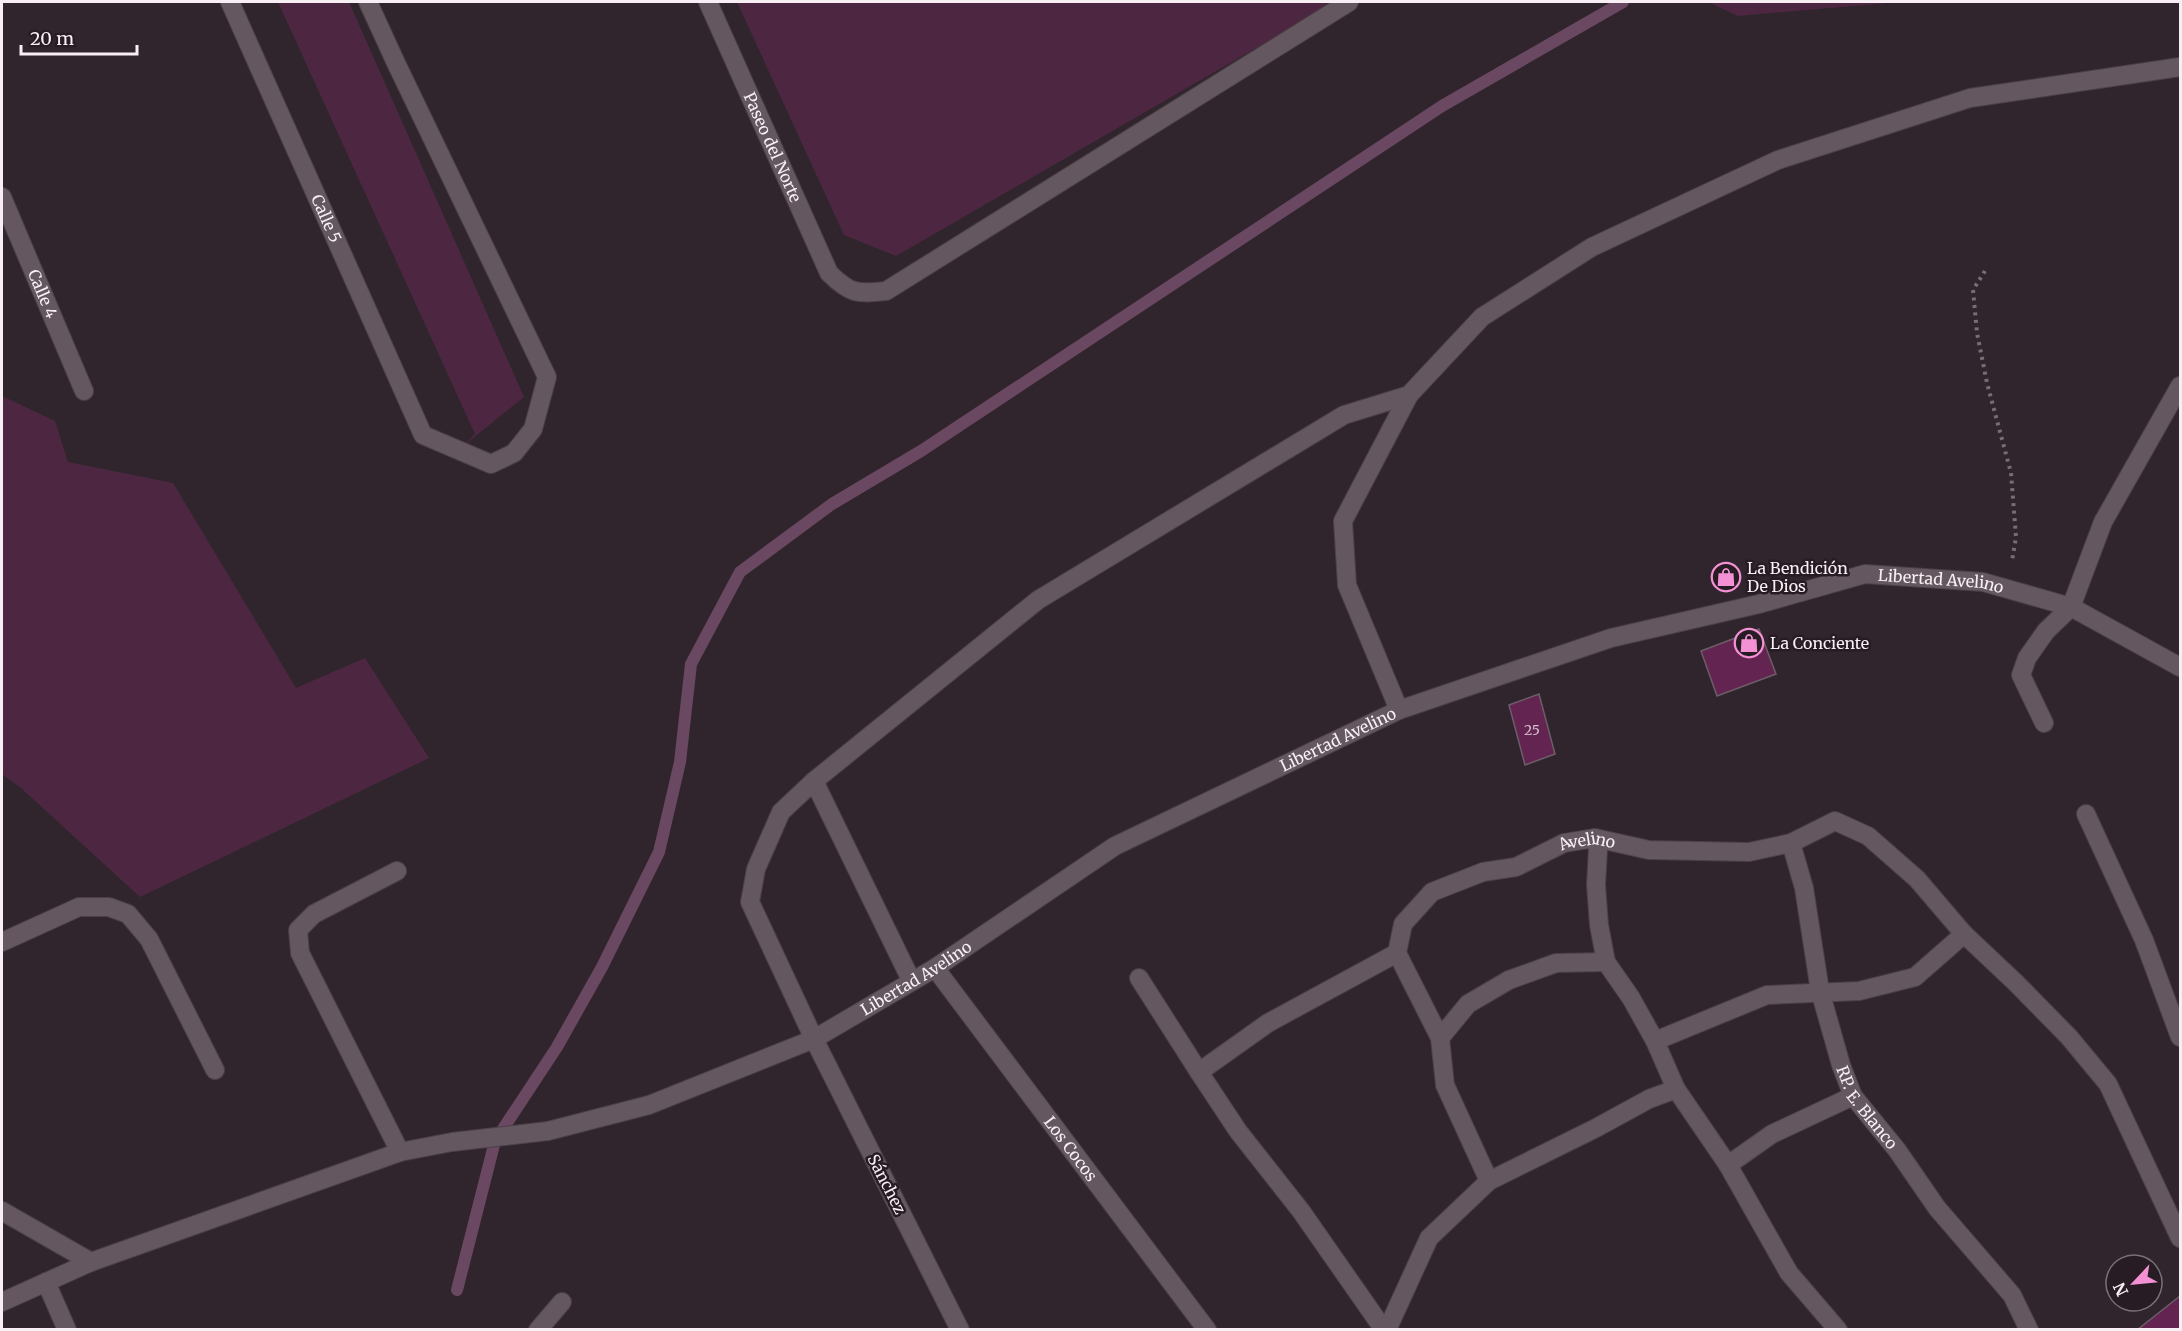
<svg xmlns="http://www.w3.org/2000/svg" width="2182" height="1331" viewBox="0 0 2182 1331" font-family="Merriweather,serif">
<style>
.green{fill:#4d2741}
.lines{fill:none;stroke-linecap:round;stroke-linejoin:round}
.stream{stroke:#6a4861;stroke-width:12}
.building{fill:#632451;stroke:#6c5e67;stroke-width:1.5}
.minor-casing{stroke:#4a4046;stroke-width:20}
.path{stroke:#776d74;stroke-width:4;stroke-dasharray:3 4.5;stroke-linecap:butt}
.minor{stroke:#64575f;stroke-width:18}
.labels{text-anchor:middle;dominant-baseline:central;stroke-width:5;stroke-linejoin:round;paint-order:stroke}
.number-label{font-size:14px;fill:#d2bccb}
.street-label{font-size:16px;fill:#f7eff4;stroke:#271c23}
.poi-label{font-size:16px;fill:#f7eff4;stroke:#271c23;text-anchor:start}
</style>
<rect width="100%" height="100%" fill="#31252d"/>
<g class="green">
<path d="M278,2H349L524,397L458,450L475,434Z"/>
<path d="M737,2H1329L1308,18L896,256L844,235Z"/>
<path d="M1708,2H1899L1738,16Z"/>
<path d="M2,396L55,421L68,462L173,483L296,688L365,658L429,758L140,897L21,788L2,774Z"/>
</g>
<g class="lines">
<path class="stream" d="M457,1290L495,1141L557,1047L602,967L659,852L680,762L691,664L740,572L832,504L921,451L1442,106L1623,2"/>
</g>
<g class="building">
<path d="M1759,629L1776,674L1717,696L1701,651Z"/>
<path d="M1539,694L1555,754L1525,765L1509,705Z"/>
<path d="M2180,1296V1330H2137Z"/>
</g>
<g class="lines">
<g class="minor-casing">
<g id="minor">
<path id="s1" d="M230,2L423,435L491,464L514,453L533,429L547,377L396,63L368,2"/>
<path id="s2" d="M708,2L829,273C850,294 857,294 886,291L1349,2"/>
<path id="s3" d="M2,197L84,391"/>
<path d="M1399,710L1347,585L1343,521L1409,395"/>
<path d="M2044,723L2021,675L2027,658L2046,631L2071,607L2103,522L2180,386"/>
<path d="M814,781L911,980"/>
<path d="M2086,814L2144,940L2180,1037"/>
<path d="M1595,838L1598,849L1596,885L1599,925L1606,962L1631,998L1655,1041L1676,1089L1728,1165L1789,1273L1838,1330"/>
<path id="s4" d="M1791,843L1804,888L1820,991L1841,1065L1853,1096L1897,1150L1937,1208L2012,1295L2029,1330"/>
<path d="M397,871L314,914L298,930L300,953L400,1152"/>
<path d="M2,942L79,907H109L128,914L149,939L215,1070"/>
<path id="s5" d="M935,968L1207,1330"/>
<path d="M1139,978L1199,1072"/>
<path d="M1440,1038L1468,1004L1509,980L1556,963L1606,962"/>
<path d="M1655,1041L1767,995L1859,991L1915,977L1964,934"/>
<path d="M1728,1165L1772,1134L1853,1096"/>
<path id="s6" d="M1489,1181L1445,1085L1440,1038L1397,953L1403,924L1432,892L1483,872L1516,867L1564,843L1595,838L1649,850L1749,852L1791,843L1835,821L1868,836L1917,879L1964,934L2016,983L2069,1037L2108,1084L2180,1238"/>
<path d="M2,1211L91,1262"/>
<path d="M46,1282L67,1330"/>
<path id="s7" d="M2,1302L91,1262L400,1152L452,1142L548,1131L649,1105L814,1039L935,968L1115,846L1399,710L1611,638L1759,604L1865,574L1983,582L2071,607L2180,667"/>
<path d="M538,1330L562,1302"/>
<path d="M960,1330L814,1039L750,902L756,869L781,812L814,781L1038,600L1344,415L1409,395L1482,317L1592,247L1778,160L1970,98L2180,67"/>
<path d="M1384,1330L1301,1211L1238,1131L1199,1072L1268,1023L1397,953"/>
<path d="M1387,1330L1429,1238L1489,1181L1596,1128L1649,1099L1676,1089"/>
</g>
</g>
<path class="path" d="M1985,271L1973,290L1977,333L1987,383L2011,473L2016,537L2012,561"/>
<use href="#minor" class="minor"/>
</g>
<defs>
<g id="shop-ring" transform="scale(1.5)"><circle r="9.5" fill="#271c23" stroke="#f491d4" stroke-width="1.5"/><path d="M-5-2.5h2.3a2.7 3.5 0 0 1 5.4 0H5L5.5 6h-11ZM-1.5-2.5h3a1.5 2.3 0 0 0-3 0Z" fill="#f491d4"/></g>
</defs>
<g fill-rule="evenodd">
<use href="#shop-ring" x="1726" y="577"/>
<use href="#shop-ring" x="1749" y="643"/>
</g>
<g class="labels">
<g class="number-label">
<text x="1532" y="730">25</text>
</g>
<g class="street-label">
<text stroke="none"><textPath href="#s2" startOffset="159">Paseo del Norte</textPath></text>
<text stroke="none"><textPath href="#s1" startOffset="237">Calle 5</textPath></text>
<text stroke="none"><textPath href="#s3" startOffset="105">Calle 4</textPath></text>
<text stroke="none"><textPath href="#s7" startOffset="2092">Libertad Avelino</textPath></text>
<text stroke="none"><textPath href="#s7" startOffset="1462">Libertad Avelino</textPath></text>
<text stroke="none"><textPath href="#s6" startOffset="486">Avelino</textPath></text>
<text stroke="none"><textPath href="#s7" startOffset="976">Libertad Avelino</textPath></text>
<text stroke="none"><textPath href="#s4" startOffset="278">RP. E. Blanco</textPath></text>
<text stroke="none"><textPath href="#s5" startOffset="226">Los Cocos</textPath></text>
<text transform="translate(887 1184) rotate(63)">Sánchez</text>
</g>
<g class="poi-label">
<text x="1747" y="568">La Bendición<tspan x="1747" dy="18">De Dios</tspan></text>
<text x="1770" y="643">La Conciente</text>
</g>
</g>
<rect width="2182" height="1331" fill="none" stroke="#f7eff4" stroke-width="6"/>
<g transform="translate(2134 1283) rotate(244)"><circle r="28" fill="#271c23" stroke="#7a7077" stroke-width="1.5"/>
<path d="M0-4.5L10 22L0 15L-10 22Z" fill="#f491d4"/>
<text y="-9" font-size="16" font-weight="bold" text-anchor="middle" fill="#f7eff4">N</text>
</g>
<path d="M21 45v9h116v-9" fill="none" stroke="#f7eff4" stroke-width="3"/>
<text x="30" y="45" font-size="18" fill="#f7eff4" stroke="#271c23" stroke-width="4.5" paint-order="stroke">20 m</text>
</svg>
